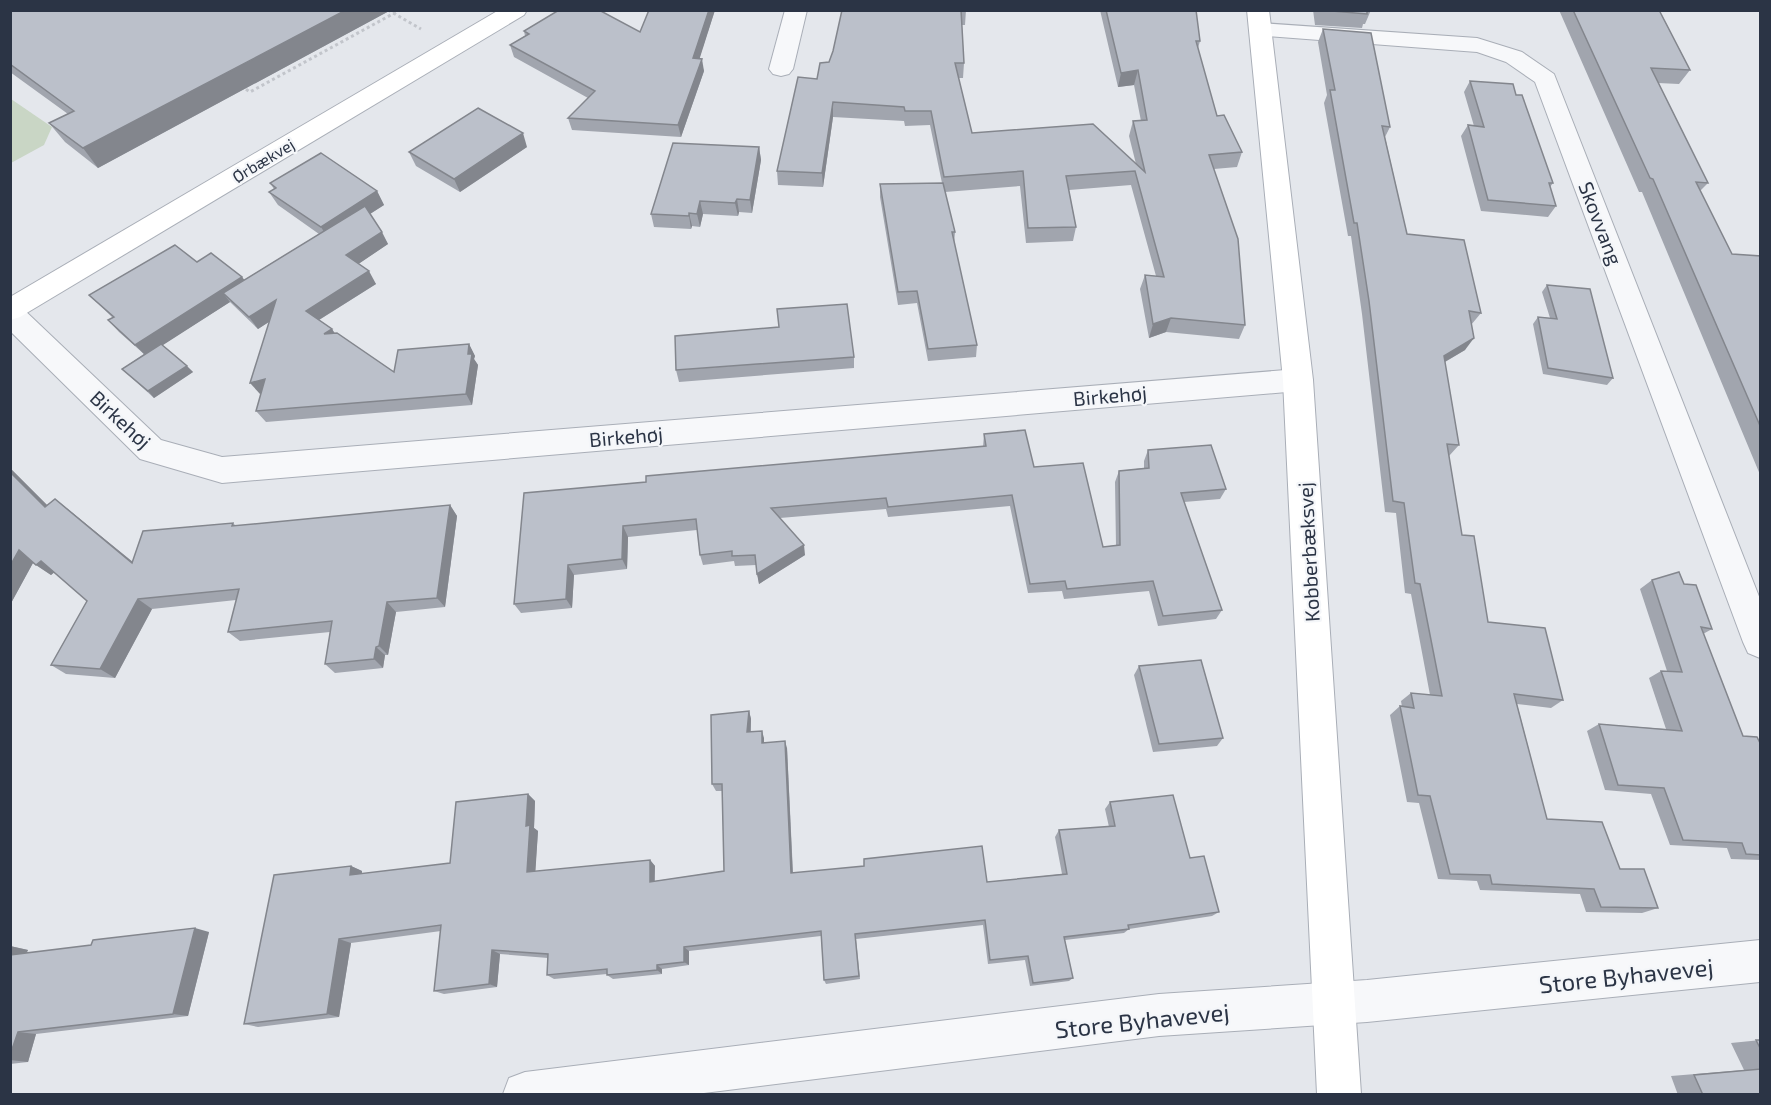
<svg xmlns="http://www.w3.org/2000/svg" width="1771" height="1105" viewBox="0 0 1771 1105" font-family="'Exo 2',sans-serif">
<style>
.green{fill:#c9d6c5}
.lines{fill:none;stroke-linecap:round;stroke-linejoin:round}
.street-casing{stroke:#a9aeb7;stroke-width:2}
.secondary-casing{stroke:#a9aeb7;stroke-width:2}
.path{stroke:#c2c5cb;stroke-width:3;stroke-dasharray:3 3;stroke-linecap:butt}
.street{fill:#f7f8fa;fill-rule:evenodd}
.secondary{fill:#fff;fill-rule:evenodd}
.wall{fill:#a1a5ae}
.shaded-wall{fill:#83868d}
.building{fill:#bbc0ca;stroke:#83868d;stroke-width:1.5}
.labels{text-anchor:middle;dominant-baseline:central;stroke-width:4.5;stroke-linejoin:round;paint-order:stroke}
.far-street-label{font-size:16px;fill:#2b3445;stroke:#f4f6f9}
.street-label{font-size:20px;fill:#2b3445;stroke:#f4f6f9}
.near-street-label{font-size:24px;fill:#2b3445;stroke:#f4f6f9}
</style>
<rect width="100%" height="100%" fill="#e4e7ec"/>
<path class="green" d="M11,99L52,127L44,145L11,163Z"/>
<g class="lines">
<g class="street-casing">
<g id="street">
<path d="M785,10H807L793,69L789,74L781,76L773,74L769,69Z"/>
<path d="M1261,23L1477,38L1522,52L1554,74L1760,599V658L1748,653L1743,642L1535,82L1506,62L1477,52L1253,35L1250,30L1253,25Z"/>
<path d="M10,303L20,306L161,440L222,457L1298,369L1308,372L1313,380L1308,388L1298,391L222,483L140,459L10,331Z"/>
<path d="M1760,940V982L1367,1022L1159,1036L696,1094H503L509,1078L525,1072L1159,994L1367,980Z"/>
</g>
</g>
<g class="secondary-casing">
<g id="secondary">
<path d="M499,10H527L524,15L20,317L10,320V297Z"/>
<path d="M1247,10H1269L1313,380L1361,1094H1317L1283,380Z"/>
</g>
</g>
<g class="path">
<path d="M388,10L421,29"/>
<path d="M241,86L250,92L400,10"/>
</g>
<use href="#street" class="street"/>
<use href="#secondary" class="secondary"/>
</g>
<g class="wall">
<path d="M10,10H391L98,168L65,142L49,123L68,114L10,72Z"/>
<path d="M715,10L699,59L704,71L681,137L572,130L568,118L588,98L514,57L510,45L525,36L524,31L640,32Z"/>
<path d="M842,10H966L965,25H962L964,63L963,78H958L972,133L1136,164L1129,136L1133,121H1141L1134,85L1118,87L1100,10H1196L1200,41L1198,48L1217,116L1242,152L1237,167L1214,169L1245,325L1239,339L1166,332L1149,338L1140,289L1145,275L1156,276L1131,185L1069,190L1076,227L1073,241L1026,243L1020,186L945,192L955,232L954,244L977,345L976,357L928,361L917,303L898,305L880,197V184L942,183L930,125L905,126L904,121L833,117L823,187L778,185L777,171L817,79L829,62L833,51Z"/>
<path d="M1313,10H1371L1365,24H1363L1362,28L1315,25Z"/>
<path d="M1559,10H1659L1690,70L1679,84L1658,83L1708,183L1700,191L1732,254L1761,256V477L1642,192H1639Z"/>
<path d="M1323,29L1390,127L1385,137L1407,234L1481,313L1471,325L1465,350L1445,362L1459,445L1449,456L1462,535L1488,622L1563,700L1551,708L1517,704L1547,819L1620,869L1658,908L1642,913L1586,912L1580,894L1480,890L1477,881L1438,879L1419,803L1407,802L1390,715L1400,706L1402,707L1401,701L1411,693L1430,695L1411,594L1405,593L1396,513L1385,512L1362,314L1351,236H1348L1324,103L1327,95L1318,42Z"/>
<path d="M1470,81L1516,95L1553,183L1550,187L1556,206L1548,217L1481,211L1461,136L1468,125L1474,126L1464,92Z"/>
<path d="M527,147L460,192L416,166L409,152Z"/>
<path d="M759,147L761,160L752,213L739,212L738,216L703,214L700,227L692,226L691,229L654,227L651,214Z"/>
<path d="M270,183L377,191L384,205L370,214L388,244L358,264L376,284L319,320L332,329L334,333L394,372L469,344L475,356L474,359L478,365L472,405L266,422L256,411L261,394H260L269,322L258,329L230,302L162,345L193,372L154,398L122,369L144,354L119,332L108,320L113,318L89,295L197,262L242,277L244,280L319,234L278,205L269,192L274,189Z"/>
<path d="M1547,285L1613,378L1607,385L1543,374L1533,324L1538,317L1550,318L1542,292Z"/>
<path d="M854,357V368L679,382L676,370Z"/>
<path d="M984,434L1034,467L1103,547L1116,545L1115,482L1119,471L1144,468V461L1148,450L1226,489L1220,499L1184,502L1222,610L1216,619L1158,626L1149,591L1064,599L1062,591L1028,593L1010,506L888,517L886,509L780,518L805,555L759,584L756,565L735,566L734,561L703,565L700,555L697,530L628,537L627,569L574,575L572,608L521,613L514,604L646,482L983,447Z"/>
<path d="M10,468L47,505L55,499L133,562L233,523L236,526L450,505L457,516L445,607L396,612L388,655H385L383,668L335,673L325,664L330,632L240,641L228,632L236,600L152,609L115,678L66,674L51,665L87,601L54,572L51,575L33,563L10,605Z"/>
<path d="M1652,580L1684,584L1712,629L1703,634L1743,736L1761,745V860L1731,859L1727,848L1670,845L1651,794L1605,790L1587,731L1599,724L1666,729L1649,678L1661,671H1667L1640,589Z"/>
<path d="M1139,666L1223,738L1217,746L1153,752L1134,675Z"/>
<path d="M749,711L751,719V732L764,738V743L787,748L793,873L987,882L1062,874L1055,837L1059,830L1109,827L1105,809L1110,802L1190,858L1219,912L1212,916L1129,929L1124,933L1065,940L1073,978L1069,981L1030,986L1025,960L988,964L983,925L856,939L860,979L826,984L824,980L821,936L689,951V965L662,969V974L613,979L607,975V974L554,979L547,975L548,958L500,954L497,987L444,994L434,991L441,931L351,943L339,1017L258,1027L244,1024L351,866L362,871V874L450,863L528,794L535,801L534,828L538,831L535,872L650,860L655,866V881L724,871L722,791H716L712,784Z"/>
<path d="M209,932L188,1016L36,1034L28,1062L10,1064V946L28,950L26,953Z"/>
<path d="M1761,1040V1095H1678L1671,1076L1744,1070L1731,1043Z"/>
</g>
<g class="shaded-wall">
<path d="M346,10H391L98,168L83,148Z"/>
<path d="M709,10H715L696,70L693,58Z"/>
<path d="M702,59L704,71L681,137L678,125Z"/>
<path d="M1138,70L1134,85L1118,87L1121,73Z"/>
<path d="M833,102V117L823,187L822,173Z"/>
<path d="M523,133L527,147L460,192L454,179Z"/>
<path d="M759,147L761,160L752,213L750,200Z"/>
<path d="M377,191L384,205L329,240L321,227Z"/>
<path d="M737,199L739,212L738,216L735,203Z"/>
<path d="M700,201L703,214L700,227L697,214Z"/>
<path d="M689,213L692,226L691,229L689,216Z"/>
<path d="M382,232L388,244L354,267L346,255Z"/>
<path d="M369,271L376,284L314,323L306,311Z"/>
<path d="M242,277L251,288L223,293L230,302L146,356L135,345Z"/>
<path d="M276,300L284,312L258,329L249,317Z"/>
<path d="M1171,318L1166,332L1149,338L1153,324Z"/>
<path d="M332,329L340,341L324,334Z"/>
<path d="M1474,338L1465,350L1436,367L1444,356Z"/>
<path d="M469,344L475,356L474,359L478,365L472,405L466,394Z"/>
<path d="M187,366L193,372L154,398L148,391Z"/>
<path d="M265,379L274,390L260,394L250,383Z"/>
<path d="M10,468L59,517L45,507L10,472Z"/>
<path d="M55,499L69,510L146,573L132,563Z"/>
<path d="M450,505L457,516L445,607L437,598Z"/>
<path d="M623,526L628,537L627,569L622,559Z"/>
<path d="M804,545L805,555L759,584L757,574Z"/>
<path d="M19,550L34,561L10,605V566Z"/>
<path d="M41,561L56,571L51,575L36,565Z"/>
<path d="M568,565L574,575L572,608L566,599Z"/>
<path d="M138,599L152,609L115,678L100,669Z"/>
<path d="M387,602L396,612L388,655L379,646Z"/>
<path d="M376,647L385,655L383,668L374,659Z"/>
<path d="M749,711L751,719L750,740L747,732Z"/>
<path d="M762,731L764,738V751L762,743Z"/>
<path d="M785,741L787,748L793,879L791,873Z"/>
<path d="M528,794L535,801L534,828L538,831L535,878L527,872L526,826Z"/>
<path d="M650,860L655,866L654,887L650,882Z"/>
<path d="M351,866L362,871L361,881L350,875Z"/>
<path d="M195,928L209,932L188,1016L173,1014Z"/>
<path d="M339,939L351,943L339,1017L327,1014Z"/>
<path d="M10,946L28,950L24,959L10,956Z"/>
<path d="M684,947L689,951V965L684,962Z"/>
<path d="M492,950L500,954L497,987L489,984Z"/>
<path d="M657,965L662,969V974L657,970Z"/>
<path d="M18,1032L36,1034L28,1062L10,1060V1055Z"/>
</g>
<g class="building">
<path d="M10,10H346L83,148L49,123L74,111L10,64Z"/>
<path d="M559,10H599L640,32L649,10H709L693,58L702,59L678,125L568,118L595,91L510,45L529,34L524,31Z"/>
<path d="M842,10H961L964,63H955L972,133L1093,124L1145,172L1133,121L1147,120L1138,70L1121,73L1106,10H1196L1200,41H1196L1217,116L1224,115L1242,152L1209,155L1238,239L1245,325L1171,318L1153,324L1145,275L1164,277L1135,171L1066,176L1076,227L1028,228L1023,171L944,177L931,111H905L904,107L833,102L822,173L777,171L798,77L817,79L820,63L829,62L833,51Z"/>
<path d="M1320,10H1371V11H1367V14Z"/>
<path d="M1573,10H1659L1690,70L1651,68L1708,183L1696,182L1732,254L1761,256V428L1653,179L1650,178Z"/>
<path d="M1323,29L1371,33L1390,127L1382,126L1407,234L1464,240L1481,313L1469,311L1474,338L1444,356L1459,445L1447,444L1462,535L1474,536L1488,622L1545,628L1563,700L1514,694L1547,819L1602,822L1620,869H1644L1658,908L1601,907L1594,889L1492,884L1490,875L1450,874L1430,796L1418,795L1400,706L1414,708L1411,693L1442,696L1420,584L1415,583L1404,503L1393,501L1369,301L1357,223H1354L1330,90H1335Z"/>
<path d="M1470,81L1513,84L1516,95H1522L1553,183H1549L1556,206L1488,200L1468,125L1484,127Z"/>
<path d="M478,108L523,133L454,179L409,152Z"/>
<path d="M673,143L759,147L750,200L737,199L735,203L700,201L697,214L689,213V216L651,214Z"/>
<path d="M321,153L377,191L321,227L269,192L276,188L270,183Z"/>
<path d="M943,183L955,232H952L977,345L928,349L917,291L898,292L880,184Z"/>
<path d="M365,206L382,232L346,255L369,271L306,311L332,329L324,334L337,333L394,372L398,350L469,344L468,354H472L466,394L256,411L265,379L250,383L276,300L249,317L223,293Z"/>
<path d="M175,245L197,262L211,253L242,277L135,345L108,320L114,317L89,295Z"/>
<path d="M1547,285L1590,289L1613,378L1548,368L1538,317L1557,319Z"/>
<path d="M847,304L854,357L676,370L675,336L779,327L777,309Z"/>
<path d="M161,344L187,366L148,391L122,369Z"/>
<path d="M1025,430L1034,467L1083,463L1103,547L1120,545L1119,471L1149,468L1148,450L1211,445L1226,489L1181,493L1222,610L1163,616L1153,581L1067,589L1065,581L1030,584L1012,495L888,507L886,498L771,508L804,545L757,574L755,555L732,556V551L700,555L696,519L623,526L622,559L568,565L566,599L514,604L524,493L646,482V476L986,446L984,434Z"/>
<path d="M10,472L45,507L55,499L132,563L143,531L233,523L232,526L450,505L437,598L387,602L379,646L376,647L374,659L325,664L332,621L228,632L239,589L138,599L100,669L51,665L87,601L41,561L36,565L19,550L10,566Z"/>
<path d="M1679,572L1684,584L1696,585L1712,629L1701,627L1743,736L1757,737L1761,745V855L1746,854L1742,843L1683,840L1664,788L1618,785L1599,724L1682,731L1661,671L1682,672L1652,580Z"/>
<path d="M1201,660L1223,738L1159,744L1139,666Z"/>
<path d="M749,711L747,732L762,731V743L785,741L791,873L864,866V859L982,846L987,882L1067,874L1059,830L1115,826L1110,802L1173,795L1190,858L1204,856L1219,912L1128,925L1129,929L1064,937L1073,978L1033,983L1028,956L990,960L985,920L855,934L859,976L824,980L821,931L684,947V962L657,965V970L607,975V969L547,975L548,954L492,950L489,984L434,991L441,925L339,939L327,1014L244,1024L274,875L351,866L350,875L450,863L456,802L528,794L526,826L530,825L527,872L650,860V882L724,871L722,784H712L711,715Z"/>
<path d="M195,928L173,1014L18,1032L10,1055V955L91,945L93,940Z"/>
<path d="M1756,1040H1761V1050Z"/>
<path d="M1761,1069V1095H1703L1694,1075Z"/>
</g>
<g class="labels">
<g class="far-street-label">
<text transform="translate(263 160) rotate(-31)">Ørbækvej</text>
</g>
<g class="street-label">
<text transform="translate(1601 223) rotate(69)">Skovvang</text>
<text transform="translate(1110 395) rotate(-5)">Birkehøj</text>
<text transform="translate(121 419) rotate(43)">Birkehøj</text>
<text transform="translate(626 436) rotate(-5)">Birkehøj</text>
<text transform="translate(1308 552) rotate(-93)">Kobberbæksvej</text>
</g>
<g class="near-street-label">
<text transform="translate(1626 975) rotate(-6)">Store Byhavevej</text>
<text transform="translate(1142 1020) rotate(-6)">Store Byhavevej</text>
</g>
</g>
<rect width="1771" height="1105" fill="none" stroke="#2b3445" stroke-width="24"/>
</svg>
